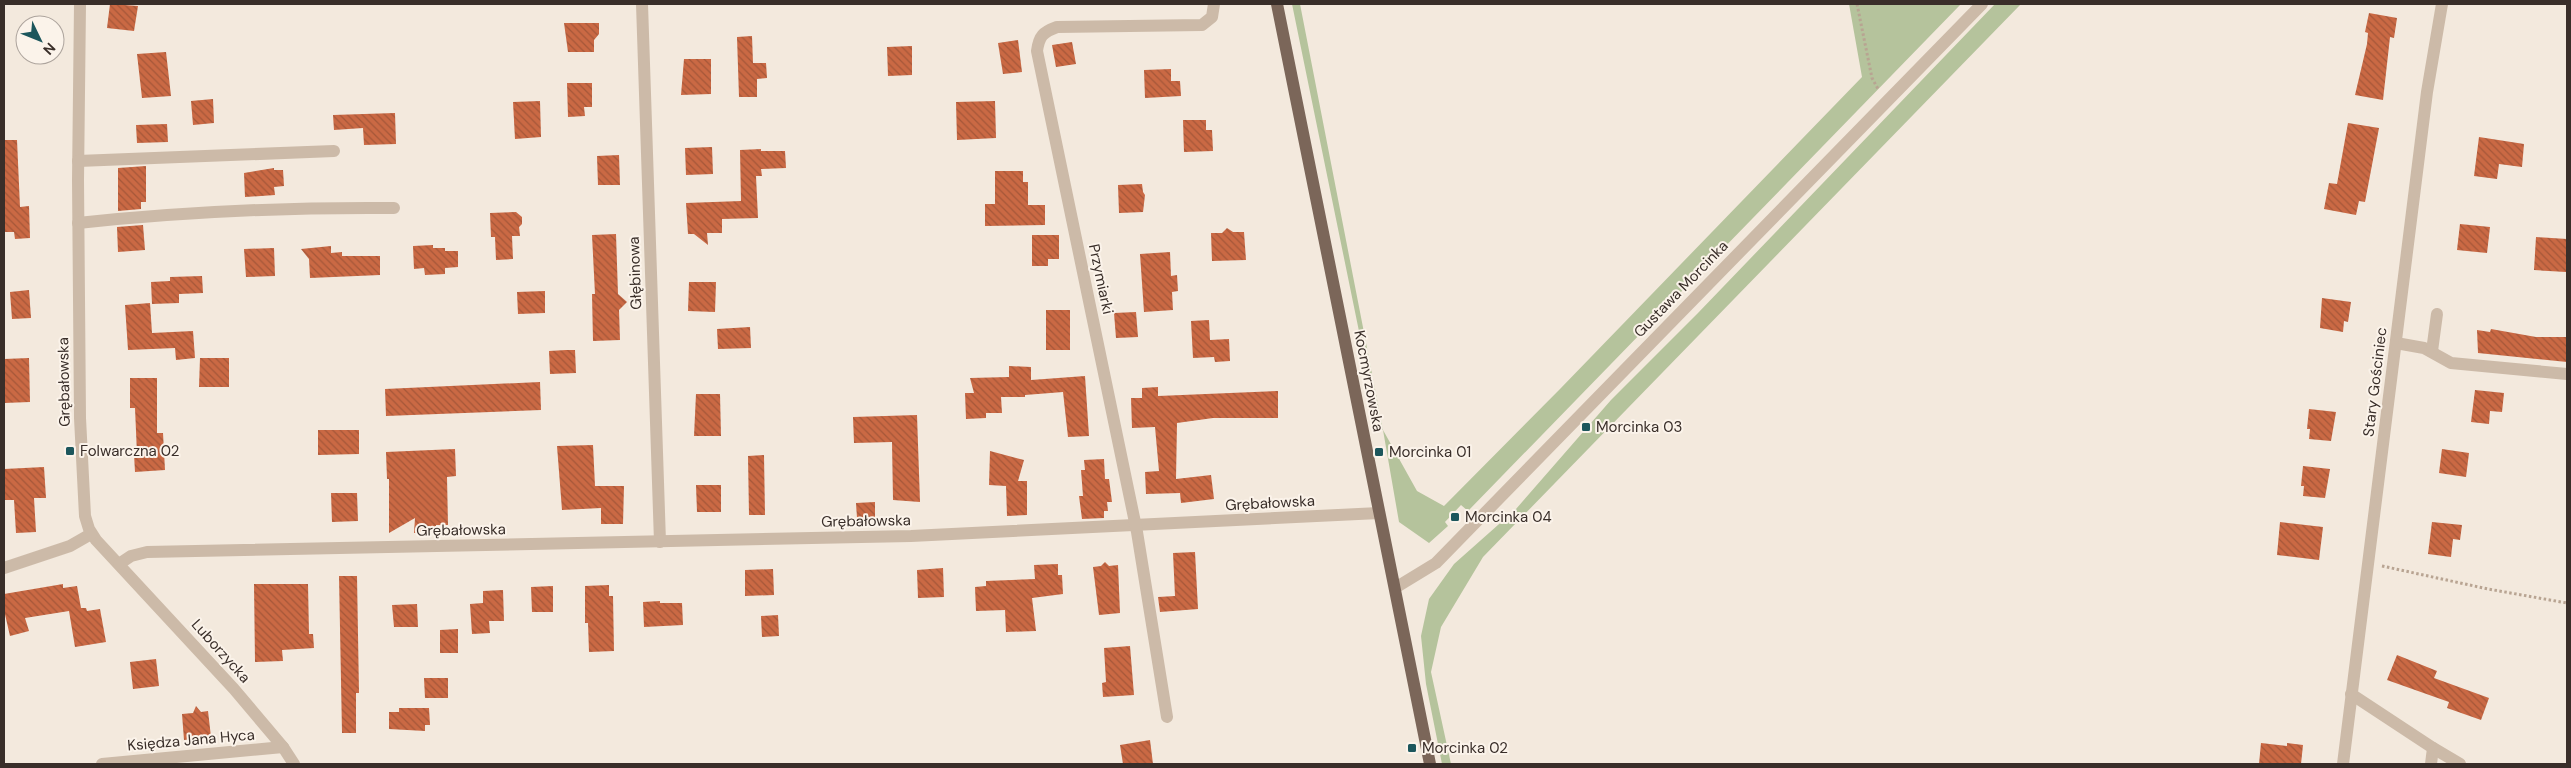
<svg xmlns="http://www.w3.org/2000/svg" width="2571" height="768" viewBox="0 0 2571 768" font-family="'DM Sans',sans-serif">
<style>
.green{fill:#b5c39c}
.building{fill:url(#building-back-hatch)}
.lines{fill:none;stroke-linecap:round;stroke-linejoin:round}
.path{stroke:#b8a492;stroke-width:3;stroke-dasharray:2.5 2.5;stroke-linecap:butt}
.minor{stroke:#ccbaa8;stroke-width:12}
.major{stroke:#7b6659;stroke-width:12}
.poi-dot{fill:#1c565c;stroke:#fbf3ea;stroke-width:2}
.labels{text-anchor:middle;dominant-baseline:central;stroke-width:4;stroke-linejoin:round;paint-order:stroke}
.street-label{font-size:15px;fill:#392e29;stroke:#fbf3ea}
.poi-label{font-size:15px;fill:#392e29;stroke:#fbf3ea;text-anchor:start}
</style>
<defs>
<pattern id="building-back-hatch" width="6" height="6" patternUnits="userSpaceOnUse" patternTransform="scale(1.25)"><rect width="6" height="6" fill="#ca6944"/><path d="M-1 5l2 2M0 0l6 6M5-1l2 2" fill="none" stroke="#a55739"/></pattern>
</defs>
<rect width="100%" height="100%" fill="#f3e9dd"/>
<g class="green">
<path d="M1292,4H1300L1383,430L1417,491L1444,506L1560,389L1862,77L1849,4H1961L1468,511L1461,505L1445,522L1448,526L1429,543L1399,522L1383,430L1379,429Z"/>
<path d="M1995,4H2021L1483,557L1441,627L1431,672L1451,764H1442L1426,684L1421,636L1429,599L1454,564L1516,509L1611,400L1698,313Z"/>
</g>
<g class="building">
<path d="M110,4L138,6L134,31L107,28Z"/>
<path d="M2369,13L2397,18L2394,38L2390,37L2383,100L2355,95L2367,44L2368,33L2365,32Z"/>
<path d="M564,23H599V34L594,40V52H568Z"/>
<path d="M752,36L753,63H766L767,78L757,79V97H739L737,37Z"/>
<path d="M1018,40L1022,72L1003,74L998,43Z"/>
<path d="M1072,42L1076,64L1056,67L1052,45Z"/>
<path d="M912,46V75L888,76L887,47Z"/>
<path d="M166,52L171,96L142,98L137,54Z"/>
<path d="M684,59H711V94L681,95Z"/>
<path d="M1171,69V81H1180L1181,96L1145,98L1144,70Z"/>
<path d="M567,83H592V107H584L585,116L568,117Z"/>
<path d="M213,99L214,123L193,125L191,101Z"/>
<path d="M540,101L541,137L515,139L513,102Z"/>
<path d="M995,101L996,138L957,140L956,102Z"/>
<path d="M395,113L396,144L364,145L363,128L334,130L333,115Z"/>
<path d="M1183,120H1206V130H1212L1213,151L1184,152Z"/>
<path d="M2348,123L2379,128L2365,202L2359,201L2356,215L2324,209L2329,183L2337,184Z"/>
<path d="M167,124L168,142L137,143L136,125Z"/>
<path d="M2479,137L2524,144L2522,167L2499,164L2497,179L2474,176Z"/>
<path d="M4,140H17L20,207L29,206L30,238L15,239L14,232H4Z"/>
<path d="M712,147L713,174L686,175L685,148Z"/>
<path d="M761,149V151H785L786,168L761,169L762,176H756L758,218L722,219V233H707L708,245L694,234H688L686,203L741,201L740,150Z"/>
<path d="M619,155L620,185H598L597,156Z"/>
<path d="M146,166V202H141V209L118,211V168Z"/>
<path d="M274,168V170H283L284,186L274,187L275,195L245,197L244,173Z"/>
<path d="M995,171H1023V182H1028V205H1045V225L985,226V204H995Z"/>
<path d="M1142,184L1143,192L1145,195L1143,212L1119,213L1118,185Z"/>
<path d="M516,212L522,217V224L519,227L520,236H512L513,259L496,260L495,237H491L490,213Z"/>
<path d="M2460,224L2490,227L2487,253L2457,250Z"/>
<path d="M143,225L145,250L118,252L117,227Z"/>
<path d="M1227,228L1233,232H1244L1246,260L1212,261L1211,233H1222Z"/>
<path d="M616,234L618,294L627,302L619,310L620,340L593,341L592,294H595L592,235Z"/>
<path d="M1032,235H1059V259H1048V266H1032Z"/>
<path d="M2536,237L2567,239L2566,272L2534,270Z"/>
<path d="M433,245V248H445V251H458V267L445,268V274L425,275L424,268L414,269L413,246Z"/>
<path d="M331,246V253L342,252V256H380V275L310,278L309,259L301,249Z"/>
<path d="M274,248L275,276L246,277L244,249Z"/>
<path d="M1170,252L1171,276L1177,275L1178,291L1172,292L1173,310L1144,312L1140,254Z"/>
<path d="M202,276L203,293L179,294V303L152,304L151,282L170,281V277Z"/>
<path d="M689,282H716L715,312L688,311Z"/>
<path d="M29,290L31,318L12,319L10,292Z"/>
<path d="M545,291V313L518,314L517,292Z"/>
<path d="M2322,298L2351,302L2348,322L2344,321L2343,332L2320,328Z"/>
<path d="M150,303L152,333L193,331L195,358L176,360L175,348L128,350L125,305Z"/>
<rect x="1046" y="310" width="24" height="40"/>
<path d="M1136,312L1138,337L1116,338L1114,313Z"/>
<path d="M1209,320L1210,340L1229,339L1230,361L1215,362L1214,357L1193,358L1191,321Z"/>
<path d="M750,327L751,348L718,349L717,329Z"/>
<path d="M2491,329L2536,337H2567V362L2478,353L2477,330L2490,332Z"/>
<path d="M566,350H575L576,373L550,374L549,351Z"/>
<path d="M29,358L30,402L4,403V359Z"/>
<path d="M200,358H229V387H199Z"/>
<path d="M1009,366L1031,367V380L1085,376L1089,436L1068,437L1063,392L1025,395V397H1001L1002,413H986V418L966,419L965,393H974L970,378L1009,377Z"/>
<path d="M130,378H157V433H163L165,470L135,472L134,454H137L135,408H130Z"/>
<path d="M540,382L541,410L386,416L385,389Z"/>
<path d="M1158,387V396L1278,391V418H1213L1177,423L1176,479L1211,475L1214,499L1181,503L1180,493L1146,494L1145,472L1159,471L1155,427L1132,428L1131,398H1142V388Z"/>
<path d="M2475,390L2504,393L2502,412L2490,411L2489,424L2471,422Z"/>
<path d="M696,394H720L721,436H694Z"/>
<path d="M2309,409L2336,412L2331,441L2309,439L2310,429H2307Z"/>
<path d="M917,415L920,502L893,500L892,442L854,443L853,417Z"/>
<path d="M318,430H359V454L318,455Z"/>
<path d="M593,445L595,486H624L623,524H601V508L562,510L557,446Z"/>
<path d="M455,449L456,476L447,477L448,525H436V530L429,532L414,533L415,518L389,533V479H387L386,452Z"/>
<path d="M2442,449L2469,453L2466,477L2439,473Z"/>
<path d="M990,451L1024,460L1018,481H1027V515L1007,516L1006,486L989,485Z"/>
<path d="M764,455L765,515H749L748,456Z"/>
<path d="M1104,459L1105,479H1109L1112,502H1107L1108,511H1104V518L1082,519L1079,496H1083L1081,470H1085L1084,460Z"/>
<path d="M2303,466L2330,469L2325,498L2303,496L2304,486H2301Z"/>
<path d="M44,467L46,498H34L36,532L16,533L14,500H4V469Z"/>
<path d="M696,485H721V512H697Z"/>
<path d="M331,493H357L358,521L332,522Z"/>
<path d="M875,502V517L857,518L856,503Z"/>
<path d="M2280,522L2323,527L2319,560L2277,555Z"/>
<path d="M2432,522L2462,525L2460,540L2453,539L2451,557L2428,554Z"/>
<path d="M1195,552L1198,609L1160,612L1158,597L1175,596L1173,553Z"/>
<path d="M1105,562L1109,566L1118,565L1120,613L1099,615L1093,567L1101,566Z"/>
<path d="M1058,564V575H1062L1063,594L1032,598L1036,631L1006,632L1005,610L976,611L975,587L986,586V581L1035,579L1034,565Z"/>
<path d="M943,568L944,597L918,598L917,570Z"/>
<path d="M773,569L774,595L745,596V570Z"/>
<path d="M339,576H357L359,693H356V733H342Z"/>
<path d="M63,584V588L77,586L81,608H86L87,611L100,609L106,642L75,647L69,611L25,618L29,631L10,636L4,610V594Z"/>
<path d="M254,584H308L309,634H313L314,648L282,650L283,661L255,662Z"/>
<path d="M609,585V596H613L614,651L589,652L588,623H585V586Z"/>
<path d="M553,586V612H532L531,587Z"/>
<path d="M503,590L504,621H489L490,633L472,634L470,604L483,603V591Z"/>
<path d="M660,601V603H682L683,625L644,627L643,602Z"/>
<path d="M417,604L418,627H394L392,605Z"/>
<path d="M778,615L779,636L762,637L761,616Z"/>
<path d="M458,629V653H440V630Z"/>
<path d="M1130,646L1134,695L1103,697L1102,683L1106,682L1104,648Z"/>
<path d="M2397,655L2437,671L2434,678L2489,698L2481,720L2447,708L2449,702L2387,680Z"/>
<path d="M156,659L159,686L133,689L130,662Z"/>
<path d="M424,678H448V698H425Z"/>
<path d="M196,706L201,712L208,711L211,737L184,740L182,714L193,713Z"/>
<path d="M399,708H429L430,725H425V731L389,729V712H399Z"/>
<path d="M1150,740L1153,764H1123L1120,745Z"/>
<path d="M2261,743L2287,746V743L2303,745L2301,764H2259Z"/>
</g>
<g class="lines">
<g class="path">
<path d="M1857,4L1872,78L1878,89"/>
<path d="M2382,566L2488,589L2567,603"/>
</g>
<g class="minor">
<path d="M80,4L78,180L80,418L85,516L89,529L96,540L234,689L283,747L294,764"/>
<path d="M642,4L660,542"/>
<path d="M78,161L334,151"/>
<path d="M78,223C183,212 288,207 394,208"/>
<path d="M2396,343L2424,348L2451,363L2567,374"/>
<path d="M2432,351L2437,314"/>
<path d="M119,564L131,556L147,552L911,536L1379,513"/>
<path d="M4,568L70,546L91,534"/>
<path d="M1395,588L1436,563L1982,4"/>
<path d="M2351,694L2433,748L2431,764"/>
<path d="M1167,717L1137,532L1037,51C1039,36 1043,32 1057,27L1202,25L1212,17L1214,4"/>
<path d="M2433,748L2460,764"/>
<path d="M102,764L283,747"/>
<path d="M2343,764L2427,92L2442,4"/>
</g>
<path class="major" d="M1277,4L1430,764"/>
</g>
<g class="poi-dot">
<rect x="1581" y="422" width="10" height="10" rx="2.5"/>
<rect x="65" y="446" width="10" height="10" rx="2.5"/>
<rect x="1374" y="447" width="10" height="10" rx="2.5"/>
<rect x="1450" y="512" width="10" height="10" rx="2.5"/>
<rect x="1407" y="743" width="10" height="10" rx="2.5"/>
</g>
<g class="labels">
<g class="street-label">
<text transform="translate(635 273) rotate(-92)">Głębinowa</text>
<text transform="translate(1101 279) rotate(78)">Przymiarki</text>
<text transform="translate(1681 289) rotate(-46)">Gustawa Morcinka</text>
<text transform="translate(1369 381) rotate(79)">Kocmyrzowska</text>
<text transform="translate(64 382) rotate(-91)">Grębałowska</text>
<text transform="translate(2375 382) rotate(-83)">Stary Gościniec</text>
<text transform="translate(1270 503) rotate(-3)">Grębałowska</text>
<text transform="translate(866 521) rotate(-1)">Grębałowska</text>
<text transform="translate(461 530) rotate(-1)">Grębałowska</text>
<text transform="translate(221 651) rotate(48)">Luborzycka</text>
<text transform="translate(191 740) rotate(-5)">Księdza Jana Hyca</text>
</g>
<g class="poi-label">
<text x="1596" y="427">Morcinka 03</text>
<text x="80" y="451">Folwarczna 02</text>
<text x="1389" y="452">Morcinka 01</text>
<text x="1465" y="517">Morcinka 04</text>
<text x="1422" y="748">Morcinka 02</text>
</g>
</g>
<rect width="2571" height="768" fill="none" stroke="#392e29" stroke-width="10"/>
<g transform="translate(40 40) rotate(133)"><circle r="24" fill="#fbf3ea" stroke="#ada49d"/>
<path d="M0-4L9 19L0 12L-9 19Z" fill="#1c565c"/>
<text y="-8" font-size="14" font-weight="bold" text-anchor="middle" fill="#392e29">N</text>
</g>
</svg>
